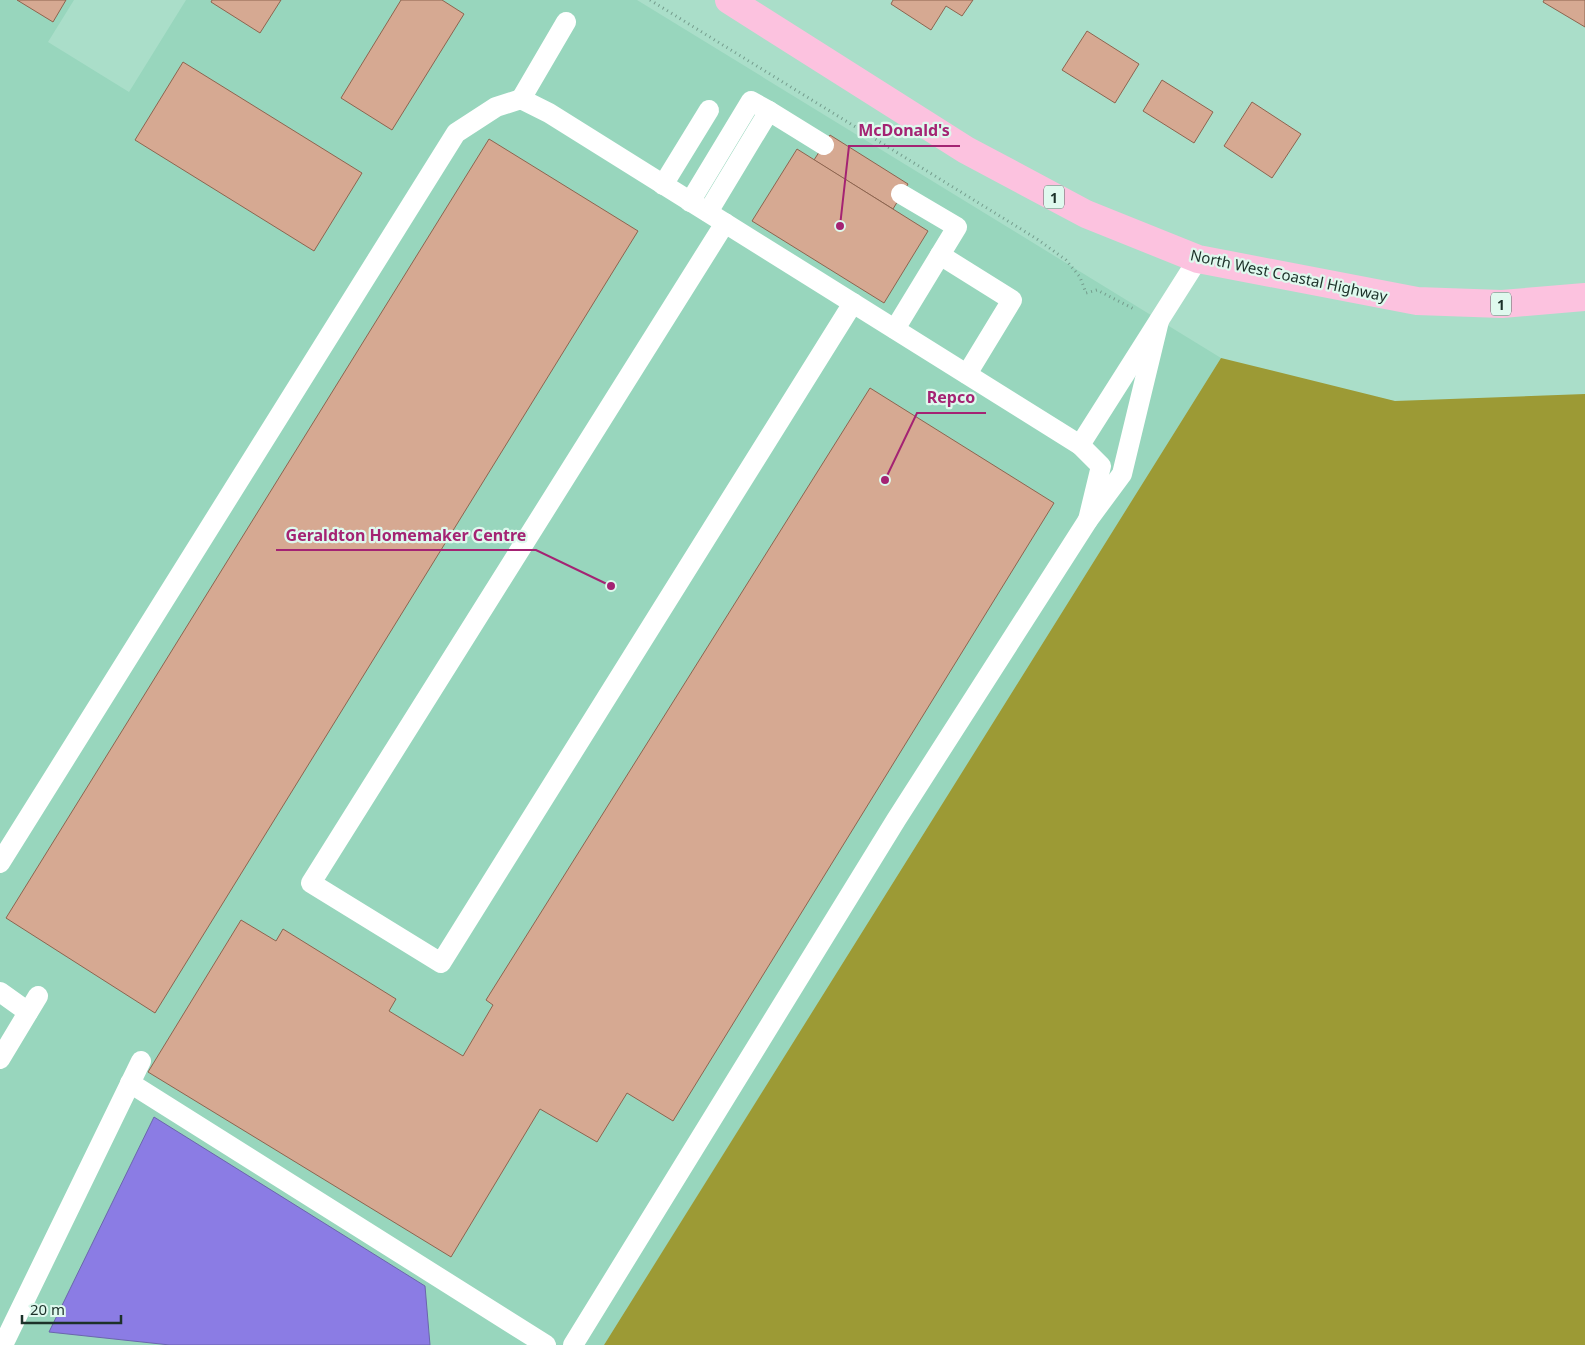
<svg xmlns="http://www.w3.org/2000/svg" width="1585" height="1345" viewBox="0 0 1585 1345" font-family="'Noto Sans',sans-serif">
<style>
.built{fill:#98d6bd}
.forest{fill:#9c9a35}
.water{fill:#8b7ce4;stroke:#6a66ac}
.building{fill:#d6a992;stroke:#8d644f}
.lines{fill:none;stroke-linecap:round;stroke-linejoin:round}
.path{stroke:#749d8d;stroke-width:3;stroke-dasharray:1 4;stroke-linecap:butt}
.service{stroke:#fff;stroke-width:20}
.trunk{stroke:#fcc2df;stroke-width:28}
.labels{text-anchor:middle;dominant-baseline:central;stroke-width:4.5;stroke-linejoin:round;paint-order:stroke}
.shield{fill:#dff9ee;stroke:#566d64;stroke-width:1}
.shield-label{font-size:14px;font-weight:bold;fill:#1c3129}
.street-label{font-size:15px;fill:#1c3129;stroke:#dff9ee}
.leader{fill:none;stroke:#a42373;stroke-width:2}
.callout-dot{fill:#a42373;stroke:#dff9ee;stroke-width:2}
.callout-label{font-size:16px;text-anchor:middle;font-weight:bold;fill:#a42373;stroke:#dff9ee;stroke-width:4.5;stroke-linejoin:round;paint-order:stroke}
</style>
<rect width="100%" height="100%" fill="#aadec9"/>
<path class="built" d="M0,0H74L48,42L129,92L186,0H637L1221,358L604,1345H0Z"/>
<path class="forest" d="M1221,358L1395,401L1585,394V1345H604Z"/>
<path class="water" d="M154,1117L425,1286L430,1345H170L49,1332Z"/>
<g class="building">
<path d="M17,0H66L53,22Z"/>
<path d="M212,0H281L260,33L211,2Z"/>
<path d="M401,0H442L464,14L392,130L341,98Z"/>
<path d="M893,0H973L962,16L946,6L931,30L891,4Z"/>
<path d="M1544,0H1585V27L1543,2Z"/>
<path d="M1087,31L1139,64L1115,103L1062,70Z"/>
<path d="M183,62L362,173L314,251L135,140Z"/>
<path d="M1162,80L1213,112L1194,143L1143,111Z"/>
<path d="M1252,102L1301,134L1272,178L1224,146Z"/>
<path d="M830,135L908,184L893,209L814,160Z"/>
<path d="M489,139L638,231L155,1013L6,918Z"/>
<path d="M797,149L928,231L884,303L752,221Z"/>
<path d="M870,388L1054,503L673,1121L627,1093L597,1142L540,1109L451,1257L148,1072L241,920L276,941L283,929L396,999L389,1011L463,1056L493,1005L486,1000Z"/>
</g>
<g class="lines">
<path class="path" d="M650,0L1037,239L1066,260L1080,277L1086,293L1097,290L1134,309"/>
<g class="service">
<path d="M521,99L566,22"/>
<path d="M663,185L709,110"/>
<path d="M901,194L957,227L940,255L1012,300L967,374"/>
<path d="M690,202L751,101L769,111"/>
<path d="M708,212L769,111L824,145"/>
<path d="M725,223L311,883L441,963L853,303"/>
<path d="M895,329L940,255"/>
<path d="M1080,445L1198,259"/>
<path d="M0,863L456,133L496,107L521,99L549,113L1080,445L1101,466L1088,520"/>
<path d="M0,992L28,1012"/>
<path d="M0,1059L38,996"/>
<path d="M130,1083L546,1345"/>
<path d="M3,1345L141,1061"/>
<path d="M573,1345L896,820L1088,520L1122,474L1159,321"/>
</g>
<path class="trunk" d="M729,0L966,150L1086,214L1198,259L1417,301L1502,304L1585,297"/>
</g>
<g class="labels">
<g class="shield">
<rect x="1044" y="185.5" width="20" height="23" rx="4"/>
<rect x="1491" y="292.5" width="20" height="23" rx="4"/>
</g>
<g class="shield-label">
<text x="1054" y="197">1</text>
<text x="1501" y="304">1</text>
</g>
<g class="street-label">
<text transform="translate(1289 275) rotate(12)">North West Coastal Highway</text>
</g>
</g>
<path class="leader" d="M840 226L849 146H960M885 480L917 413H986M611 586L536 550H276"/>
<g class="callout-dot">
<circle cx="840" cy="226" r="5"/>
<circle cx="885" cy="480" r="5"/>
<circle cx="611" cy="586" r="5"/>
</g>
<g class="callout-label">
<text x="904" y="136">McDonald's</text>
<text x="951" y="403">Repco</text>
<text x="406" y="541">Geraldton Homemaker Centre</text>
</g>
<path d="M22 1315v8h99v-8" fill="none" stroke="#1c3129" stroke-width="2.5"/>
<text x="30" y="1315" font-size="15" fill="#1c3129" stroke="#dff9ee" stroke-width="4" paint-order="stroke">20 m</text>
</svg>
